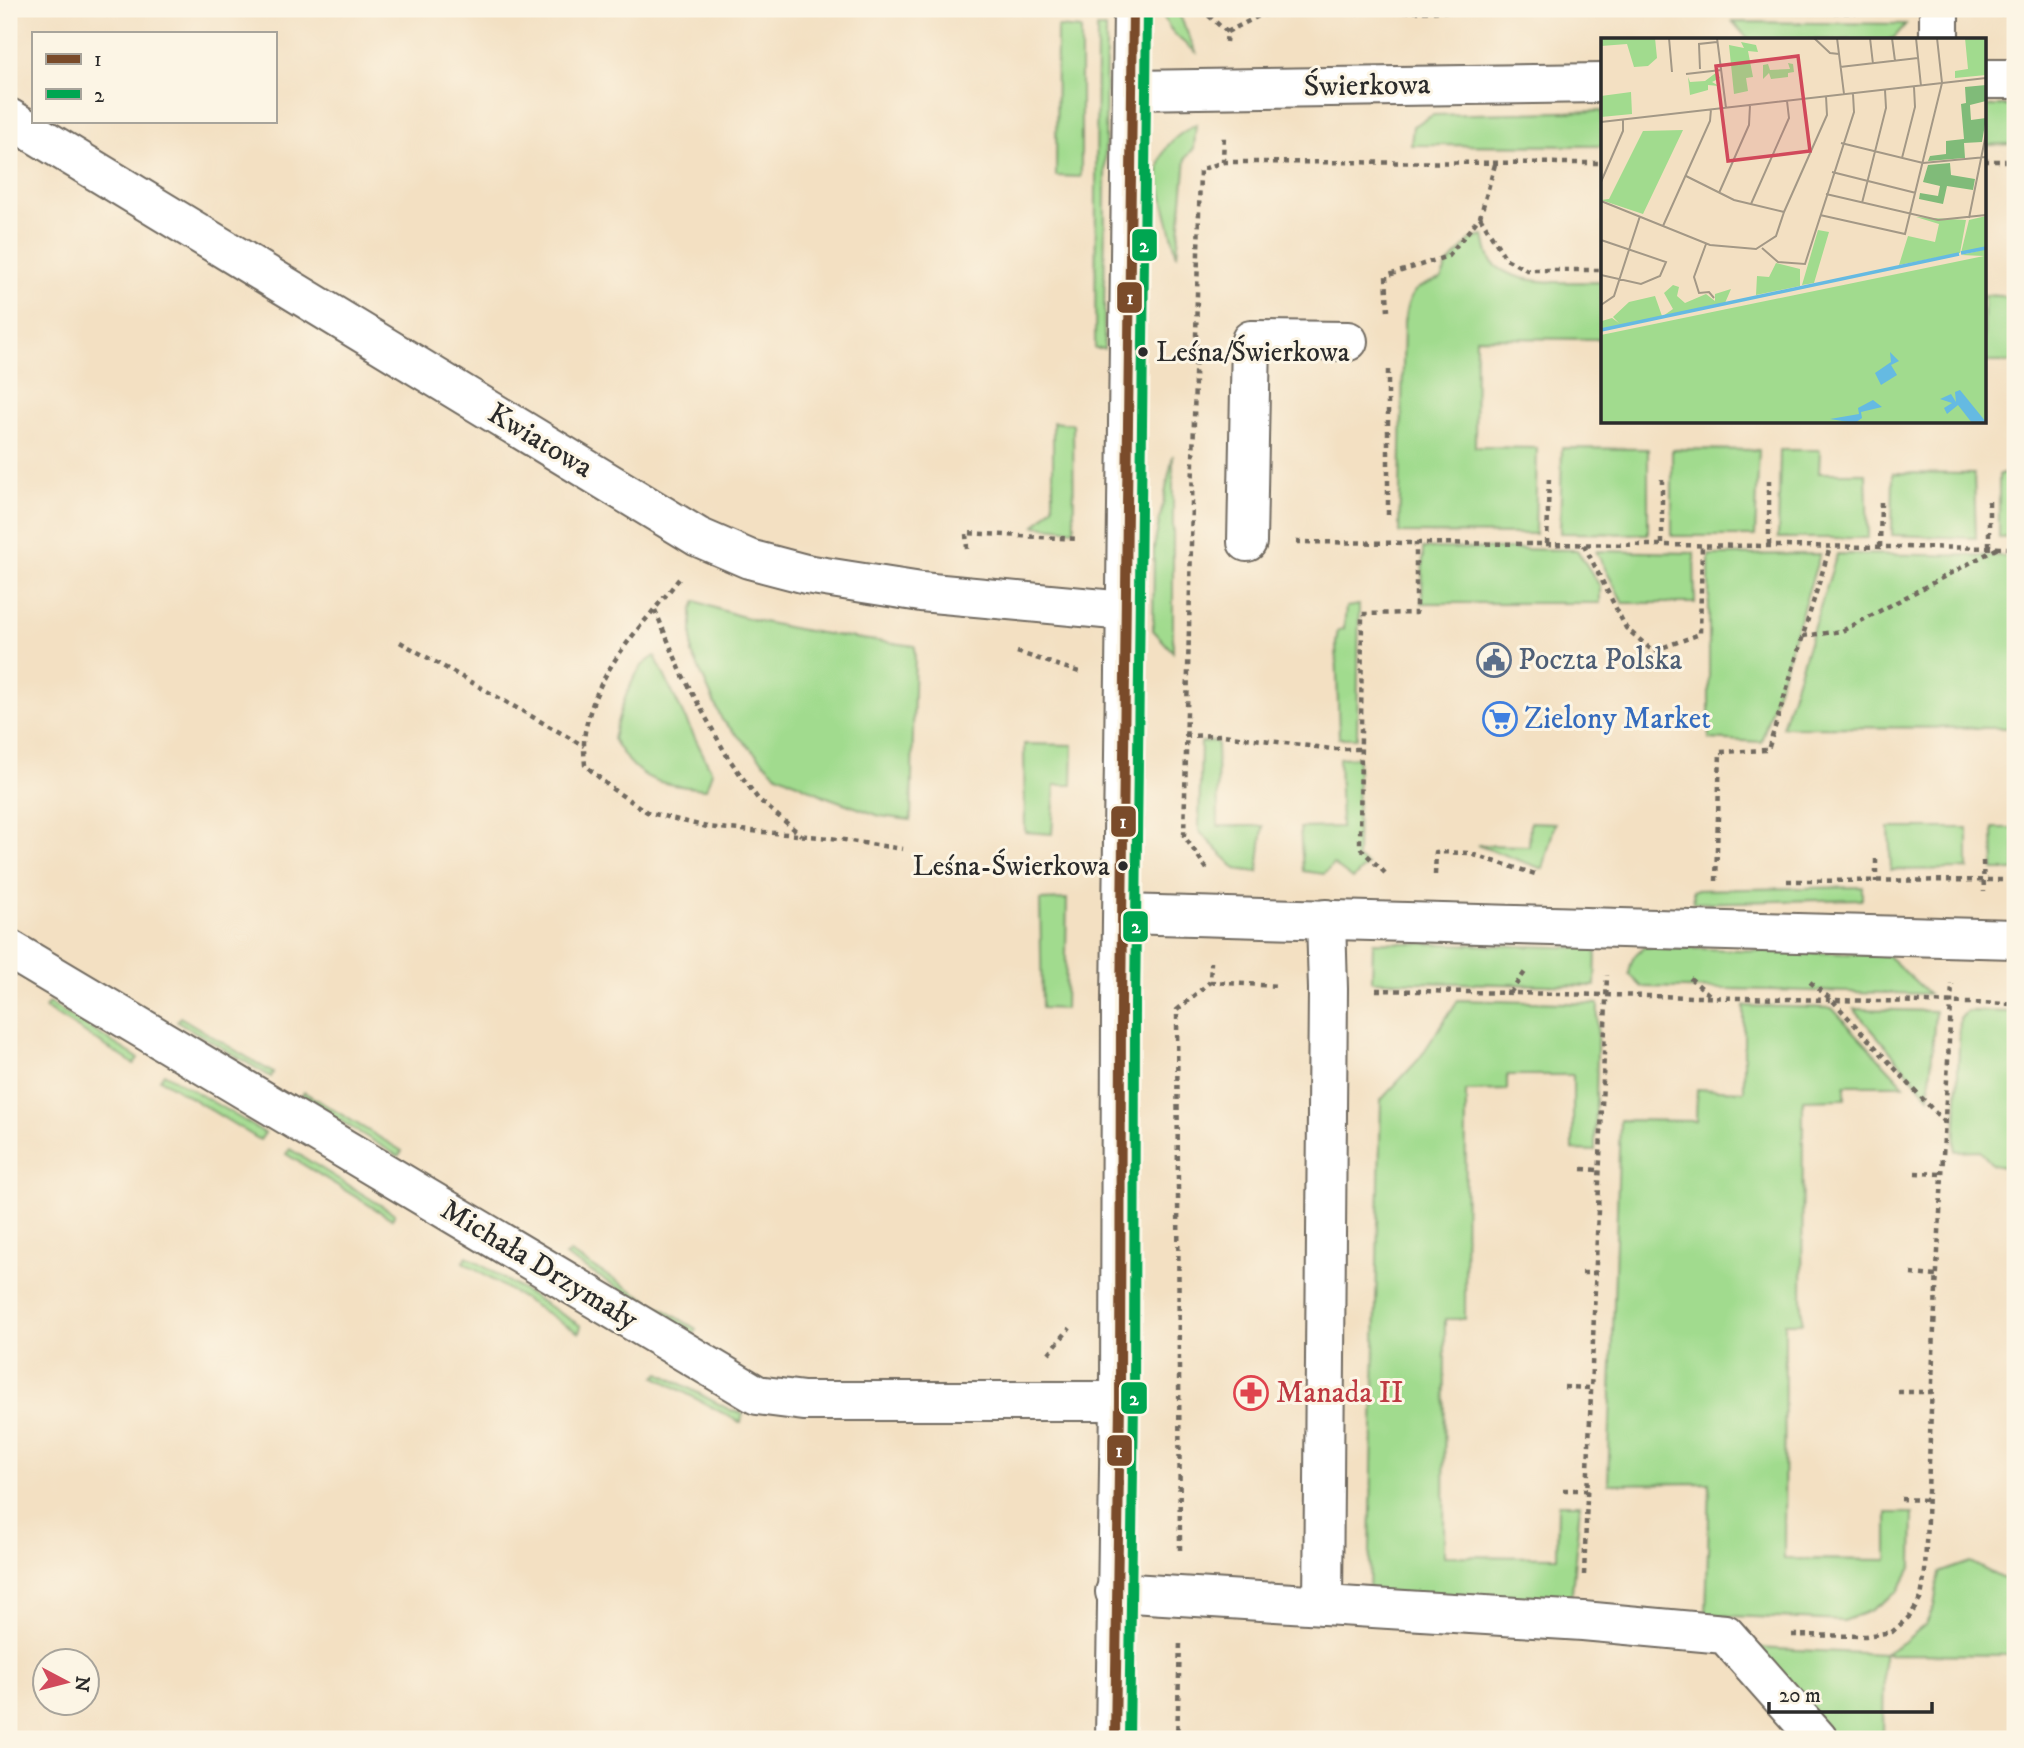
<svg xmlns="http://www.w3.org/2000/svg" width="2024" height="1748" viewBox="0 0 2024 1748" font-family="'IM FELL DW Pica',serif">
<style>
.green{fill:#a1db8e;stroke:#66835c;stroke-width:2}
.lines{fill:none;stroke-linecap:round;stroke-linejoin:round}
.minor-casing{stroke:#716a60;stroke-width:42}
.path{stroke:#716a60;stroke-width:4.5;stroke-dasharray:5 5;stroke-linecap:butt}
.minor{stroke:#fff;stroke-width:38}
.bus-1-casing{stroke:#fcf5e5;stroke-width:16}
.bus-2-casing{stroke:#fcf5e5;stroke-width:16}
.bus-1{stroke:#7a4b2a;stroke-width:10}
.bus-2{stroke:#00a651;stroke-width:10}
.bus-dot{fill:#2b2b2b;stroke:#fcf5e5;stroke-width:2.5}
.labels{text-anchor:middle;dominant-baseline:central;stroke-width:6;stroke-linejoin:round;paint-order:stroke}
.bus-label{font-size:28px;fill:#2b2b2b;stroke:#fcf5e5;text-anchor:start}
.street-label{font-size:30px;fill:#2b2b2b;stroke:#fcf5e5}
.service-label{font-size:30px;fill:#4e5e75;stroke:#fcf5e5;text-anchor:start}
.shop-label{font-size:30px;fill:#366cbe;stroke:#fcf5e5;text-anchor:start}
.health-label{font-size:30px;fill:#be3a42;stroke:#fcf5e5;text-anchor:start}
.inset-river{fill:none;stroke:#65bae2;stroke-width:3.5}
.inset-road{fill:none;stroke:#a39886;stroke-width:2}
.view{fill:#d1495b;fill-opacity:0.15;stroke:#d1495b;stroke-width:3.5}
.inset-edge{fill:none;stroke:#2b2b2b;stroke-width:3.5}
.line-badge{stroke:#fcf5e5;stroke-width:2.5}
.badge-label{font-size:19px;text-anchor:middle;font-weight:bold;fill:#fff}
</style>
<rect width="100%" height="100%" fill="#fcf5e5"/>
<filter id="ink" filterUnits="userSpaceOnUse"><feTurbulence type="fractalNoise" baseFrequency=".0143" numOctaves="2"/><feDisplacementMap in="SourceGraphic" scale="14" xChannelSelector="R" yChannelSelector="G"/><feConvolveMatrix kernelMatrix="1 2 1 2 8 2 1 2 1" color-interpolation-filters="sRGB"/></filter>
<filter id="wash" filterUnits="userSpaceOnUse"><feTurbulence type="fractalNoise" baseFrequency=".00686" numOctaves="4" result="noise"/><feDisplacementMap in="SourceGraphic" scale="28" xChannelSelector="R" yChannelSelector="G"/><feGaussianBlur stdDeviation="1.57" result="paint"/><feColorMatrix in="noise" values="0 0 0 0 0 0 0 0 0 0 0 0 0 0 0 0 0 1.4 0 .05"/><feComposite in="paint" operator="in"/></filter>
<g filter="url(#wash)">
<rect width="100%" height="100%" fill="#f3e0c2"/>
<g class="green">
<path d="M1162,9H1177L1196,52C1181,41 1165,29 1162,9Z"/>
<path d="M1733,22L1906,24L1894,38L1888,40H1749Z"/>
<path d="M1057,27L1081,29V177L1056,176Z"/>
<path d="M1097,28H1106L1104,349H1095Z"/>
<path d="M1984,106H2015V144L1984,145Z"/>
<path d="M1602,111V146L1411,145L1413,126L1433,115Z"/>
<path d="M1196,124L1194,148L1186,158L1177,256L1158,178C1159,148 1172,138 1196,124Z"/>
<path d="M1484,236C1486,243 1487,256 1492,262C1515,287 1571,282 1602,282V339L1476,338L1475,447L1537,448L1535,534L1399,533L1404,322C1409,293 1412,287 1441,279L1448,264L1472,239Z"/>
<path d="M1984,295L2015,297V362H1984Z"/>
<path d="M1053,422L1073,424L1074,530L1035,526L1053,506Z"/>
<path d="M1562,448L1648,449V534L1560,533Z"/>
<path d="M1672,449L1759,450L1755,536H1672Z"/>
<path d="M1780,450H1820L1819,473H1866L1868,538H1778Z"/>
<path d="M1173,455V652L1153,630L1154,547Z"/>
<path d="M1893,473L1974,474L1976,538L1892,535Z"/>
<path d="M1999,474H2015V537L1999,538Z"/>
<path d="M1423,548L1577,550L1600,586V603H1422Z"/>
<path d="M1596,551L1694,553L1695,603H1623Z"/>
<path d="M1820,554L1761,742L1709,739V555Z"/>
<path d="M1837,554L2015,556V728L1782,727Z"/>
<path d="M696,601C765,629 842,636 915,646L911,820L880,816L827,797L775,773L722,720L692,653V611Z"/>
<path d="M1359,605L1357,738H1339L1336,642L1338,630L1344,629L1346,607Z"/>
<path d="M655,656L676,700L712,772L706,789C658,784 639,783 613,739C618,717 628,684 642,666C646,662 651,659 655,656Z"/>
<path d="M1217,741L1218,826H1263L1258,872L1236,869L1199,831L1201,742Z"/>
<path d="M1024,744L1073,745L1072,785H1055L1052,834L1025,832Z"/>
<path d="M1358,757L1357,858L1367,865L1353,879L1333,864L1324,874L1303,871L1300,828L1341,827L1339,758Z"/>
<path d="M1530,822L1555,823L1543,869L1477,845L1529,846Z"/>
<path d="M1889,828H1968V869L1891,870Z"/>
<path d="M1993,828H2015V870H1994Z"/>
<path d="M1862,887V899L1694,903L1693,890Z"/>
<path d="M1067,899L1065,1009L1042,1008L1040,900Z"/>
<path d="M1373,942L1596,948L1595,986L1372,981Z"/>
<path d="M1645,947L1887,955L1929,994L1642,987L1629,974C1631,961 1633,954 1645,947Z"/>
<path d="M1458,1000L1598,1004L1595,1151L1573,1150V1075H1507V1090L1466,1091L1465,1319H1445L1444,1556L1557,1557L1558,1504H1580L1572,1592L1561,1608L1369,1591L1381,1100L1419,1059Z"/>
<path d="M49,1003L138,1058L134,1064L45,1008Z"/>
<path d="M1744,1006L1832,1008L1904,1085H1845V1099L1803,1100L1802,1323H1785L1784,1559L1887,1560V1513H1913L1912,1566L1898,1592L1869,1611L1844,1621L1706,1615L1710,1483L1608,1484L1620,1120L1696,1121L1697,1089L1744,1091Z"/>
<path d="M1854,1009L1935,1011L1929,1097Z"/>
<path d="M1967,1011L2015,1012V1169L1993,1165L1979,1150L1955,1151L1960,1019Z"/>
<path d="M180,1017L273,1073L271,1077L177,1021Z"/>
<path d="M164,1073L265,1133L260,1140L160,1079Z"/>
<path d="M304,1092L402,1151L398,1156L301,1097Z"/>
<path d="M290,1149L395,1214L392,1219L286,1154Z"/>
<path d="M570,1253L696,1329L694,1334L565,1256Z"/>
<path d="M467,1256L581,1326L579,1333L463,1262Z"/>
<path d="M660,1373L730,1410L743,1413L741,1423L656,1377Z"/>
<path d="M1970,1562L2001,1578L2015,1579V1655L1884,1654L1883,1739H1835L1756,1648L1884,1654L1906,1640L1926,1624L1934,1606L1939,1573Z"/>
</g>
</g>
<g filter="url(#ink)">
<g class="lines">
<g class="minor-casing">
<g id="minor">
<path d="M1939,40V9"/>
<path d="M1984,79H2015"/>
<path d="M1132,90L1602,83"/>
<path d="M9,118L698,537L749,559L806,574L921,592L1125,611"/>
<path d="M1247,542L1251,340L1348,341"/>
<path d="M1123,914L2015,939"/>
<path d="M9,949L757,1395L804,1401H1120"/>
<path d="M1115,1592L1583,1621L1725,1634L1818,1739"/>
<path d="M1323,1605L1328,989L1326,919"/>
<path d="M1115,1739L1120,1401L1121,1004L1133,9"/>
</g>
</g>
<g class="path">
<path d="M1201,9L1227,32L1226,42"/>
<path d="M1654,9L1891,13"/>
<path d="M1987,14H2015"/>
<path d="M1227,32L1261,15L1548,9"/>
<path d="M1984,161H2015"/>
<path d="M1223,162L1602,163"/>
<path d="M1480,217L1506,259L1527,270H1602"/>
<path d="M1388,311L1386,276L1448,256L1480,217L1496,161"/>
<path d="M1662,479V545"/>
<path d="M1769,480V547"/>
<path d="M1388,515V369"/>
<path d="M1296,542L2015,548"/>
<path d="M1547,544L1549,476"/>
<path d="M1584,545L1626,628L1653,651L1700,634L1702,545"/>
<path d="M1989,546V501"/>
<path d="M1880,547L1881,501"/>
<path d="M967,549L966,533L1078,539"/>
<path d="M679,579C641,628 600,664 586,727C583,739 584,753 585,765L611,788L647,812L707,827L831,838L903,849"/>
<path d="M655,610L682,674L727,756L758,799L801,835"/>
<path d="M1803,636L1842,631L2000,547"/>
<path d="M400,642L584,746"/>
<path d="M1017,652L1079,672"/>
<path d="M1185,736L1223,735L1332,749H1361"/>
<path d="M1876,859V882"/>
<path d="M1983,861L1984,892"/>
<path d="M1207,869L1184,836L1200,170L1223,162L1224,134"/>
<path d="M1385,873L1360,848L1362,614L1416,613V542"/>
<path d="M1435,875L1436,852L1468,853L1538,875"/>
<path d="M1716,881L1720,752L1768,750L1830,547"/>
<path d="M1787,881L2015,880"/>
<path d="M1690,978L1712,997"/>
<path d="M1210,982L1279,986"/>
<path d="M1810,982L1832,1000L1944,1122"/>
<path d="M1376,990L2015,1004"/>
<path d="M1510,993L1525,972"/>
<path d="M1582,1169L1599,1170"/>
<path d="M1915,1173L1942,1174"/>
<path d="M1582,1273H1595"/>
<path d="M1911,1274L1937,1276"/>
<path d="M1049,1353L1070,1328"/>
<path d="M1564,1387L1591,1388"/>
<path d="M1898,1392H1932"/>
<path d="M1563,1490H1587"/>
<path d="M1901,1499L1927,1500"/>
<path d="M1180,1550L1177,1010L1210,982L1211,962"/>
<path d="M1584,1575L1607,975"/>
<path d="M1792,1635L1865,1636L1892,1632L1910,1616L1921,1598L1925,1572L1934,1328L1952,984"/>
<path d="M9,1733L19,1739"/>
<path d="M1177,1739L1180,1643"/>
</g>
<use href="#minor" class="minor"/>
<g class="bus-1-casing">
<path id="bus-1" d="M1115,1739L1120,1401L1121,1004L1133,9"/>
</g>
<g class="bus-2-casing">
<path id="bus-2" d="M1129,1739L1134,1401L1135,1004L1147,9"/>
</g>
<use href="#bus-1" class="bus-1"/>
<use href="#bus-2" class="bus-2"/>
</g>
</g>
<defs>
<g id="civic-ring" transform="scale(1.75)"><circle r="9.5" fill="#fcf5e5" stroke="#5c6f8a" stroke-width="1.5"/><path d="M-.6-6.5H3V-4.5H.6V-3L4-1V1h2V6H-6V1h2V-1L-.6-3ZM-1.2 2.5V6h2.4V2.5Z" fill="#5c6f8a"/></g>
<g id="supermarket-ring" transform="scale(1.75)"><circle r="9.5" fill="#fcf5e5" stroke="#3f7fe0" stroke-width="1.5"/><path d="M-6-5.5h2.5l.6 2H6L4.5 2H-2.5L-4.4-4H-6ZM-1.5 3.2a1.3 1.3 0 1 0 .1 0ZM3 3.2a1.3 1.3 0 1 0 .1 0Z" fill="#3f7fe0"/></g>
<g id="pharmacy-ring" transform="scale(1.75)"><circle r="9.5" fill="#fcf5e5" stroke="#e0444e" stroke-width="1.5"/><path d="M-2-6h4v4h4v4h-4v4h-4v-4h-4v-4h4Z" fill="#e0444e"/></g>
</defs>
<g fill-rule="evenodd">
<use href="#civic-ring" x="1494" y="660"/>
<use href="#supermarket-ring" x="1500" y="719"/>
<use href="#pharmacy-ring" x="1251" y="1393"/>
</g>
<g class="bus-dot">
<circle cx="1143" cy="352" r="6"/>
<circle cx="1123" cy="866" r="6"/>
</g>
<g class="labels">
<g class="bus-label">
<text x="1156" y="352">Leśna/Świerkowa</text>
<text x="1110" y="866" text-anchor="end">Leśna-Świerkowa</text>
</g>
<g class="street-label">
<text transform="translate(1367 86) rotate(-1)">Świerkowa</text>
<text transform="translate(540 441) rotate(31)">Kwiatowa</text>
<text transform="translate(539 1265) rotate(31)">Michała Drzymały</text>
</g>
<g class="service-label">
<text x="1518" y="660">Poczta Polska</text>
</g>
<g class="shop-label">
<text x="1524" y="719">Zielony Market</text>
</g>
<g class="health-label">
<text x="1276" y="1393">Manada II</text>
</g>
</g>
<g transform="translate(1601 38)">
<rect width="385" height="385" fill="#f3e0c2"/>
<path d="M54,0L56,20L47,28L33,29L26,6L0,8V1L9,0ZM364,0H385V37L354,40V33L367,31ZM140,4L155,7L157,14L147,13L152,39L145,40L147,53L133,56L128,7L143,10ZM187,25L192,26L193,34L187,35V39L170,41L168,35L162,41V27L167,26L169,32L189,31ZM116,34L119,40L111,44L118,48L107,47V52L89,57L87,39L89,44L104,43ZM30,54L31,76L0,79V58ZM82,92L42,176L0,162L8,161L42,93ZM385,178V209L360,215L368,182ZM315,179L365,182L359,215L298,227L307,198L334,204L338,186ZM217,192L228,194L213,245L201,247ZM385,211V385H0V297L383,218L360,217ZM175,225L199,231V248L155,257L156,238L168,239ZM72,247L78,249L76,258L84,265L105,256L114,263V256L130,251L124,265L62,278L72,271L63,255ZM54,258L61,278L0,292L1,283L11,280L18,285L12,279L28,264Z" fill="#a1db8e"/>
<path d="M385,47V63L369,67L370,82L385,80L381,104L363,105L364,120L327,123L329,118L345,116V103L363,101L360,66L365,65L364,49ZM349,125L350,137L374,141L372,152L346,148L342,166L318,161L319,155L337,158L339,148L322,144L327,127Z" fill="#80bb79"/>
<path d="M289,314L298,323L290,327L296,337L280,347L274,335L290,324ZM359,352L385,384V385H371L357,367L346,376L343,370L351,365L339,361L350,356L355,364L354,354ZM272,362L281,369L260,374L261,380L254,385L229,381L258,376L257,370Z" fill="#65bae2"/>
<path class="inset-river" d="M360,215L385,210M0,292L358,216"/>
<path class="inset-road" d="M68,0L71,34M116,0L125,70M213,0L229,15L238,16M236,0L243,56M269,0L272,26M291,0L294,23M315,0L320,48M239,29L317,20M99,31L98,6L116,4M85,36L120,32M0,84L385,40M240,105L322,125L385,119M301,120L314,69L313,49M231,134L315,155M0,144L22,93V81M118,155L148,87L149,67M225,156L337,182L385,177M0,163L109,207L155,211L175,198L183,174L133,162L85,138M261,165L285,70L284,52M150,166L188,80L186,63M183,174L226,77L225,58M219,177L304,196L341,45L336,0M368,180L385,96M62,188L109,83L110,71M0,202L65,224L59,238L40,246L0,237M105,206L93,239L98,255L108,254L113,260M161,210L177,224L204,226L253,74L252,56M0,267L13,258L39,178"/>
<path class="view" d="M197,18L209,113L127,123L115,28Z"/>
<rect width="385" height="385" class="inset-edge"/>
</g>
<g class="line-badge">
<rect x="1131" y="228" width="27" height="34" rx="7" fill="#00a651"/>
<rect x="1116" y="281" width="27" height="33" rx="7" fill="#7a4b2a"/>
<rect x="1110" y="805" width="27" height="33" rx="7" fill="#7a4b2a"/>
<rect x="1122" y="910" width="27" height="33" rx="7" fill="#00a651"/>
<rect x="1120" y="1381" width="28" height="34" rx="7" fill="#00a651"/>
<rect x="1106" y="1434" width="27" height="33" rx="7" fill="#7a4b2a"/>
</g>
<g class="badge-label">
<text x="1144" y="252">2</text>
<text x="1130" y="304">1</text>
<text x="1123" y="828">1</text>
<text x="1136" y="933">2</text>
<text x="1134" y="1405">2</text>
<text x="1119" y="1457">1</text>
</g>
<rect width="2024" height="1748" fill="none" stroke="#fcf5e5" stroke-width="35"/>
<rect x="32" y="32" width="245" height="91" fill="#fcf5e5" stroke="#a8a49b" stroke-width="2"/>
<rect x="46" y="54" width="35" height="10" fill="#7a4b2a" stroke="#a8a49b" stroke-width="2"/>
<text x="94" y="66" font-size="21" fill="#2b2b2b">1</text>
<rect x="46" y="89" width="35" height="10" fill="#00a651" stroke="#a8a49b" stroke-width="2"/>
<text x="94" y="102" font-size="21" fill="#2b2b2b">2</text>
<g transform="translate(66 1682) rotate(97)"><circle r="33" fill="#fcf5e5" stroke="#a8a49b" stroke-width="2"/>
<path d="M0-5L12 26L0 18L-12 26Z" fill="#d1495b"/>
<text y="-10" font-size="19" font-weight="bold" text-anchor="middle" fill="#2b2b2b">N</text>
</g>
<path d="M1769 1702v10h163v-10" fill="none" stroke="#2b2b2b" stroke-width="3.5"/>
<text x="1779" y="1702" font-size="21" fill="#2b2b2b" stroke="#fcf5e5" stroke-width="5" paint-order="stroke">20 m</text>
</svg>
